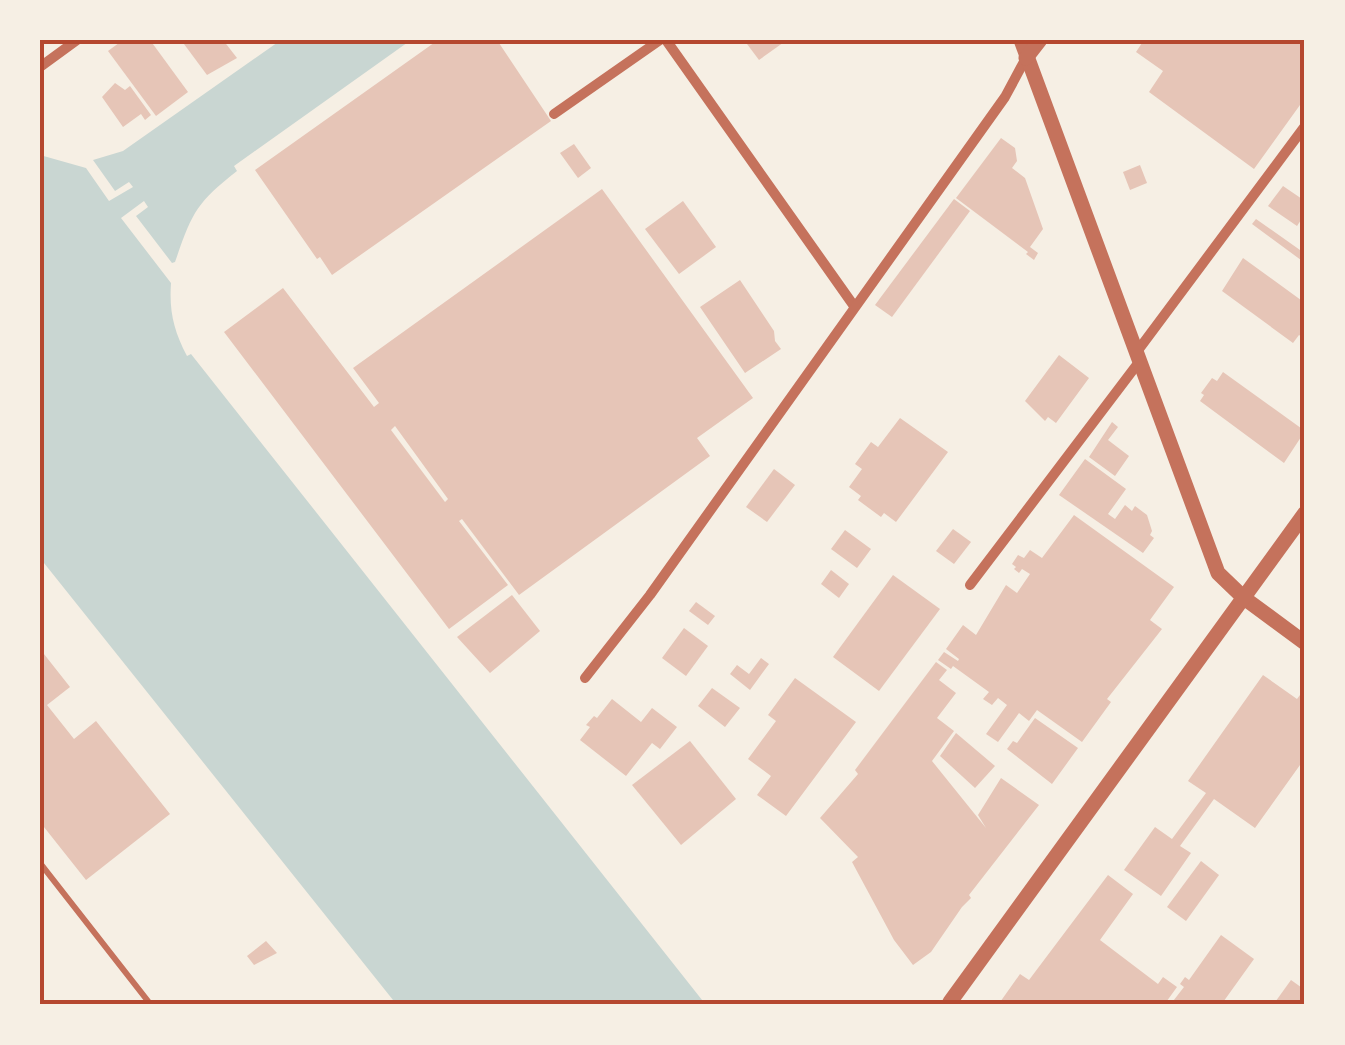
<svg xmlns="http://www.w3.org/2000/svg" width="1345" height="1045" viewBox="0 0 1345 1045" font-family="'IBM Plex Sans',sans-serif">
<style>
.water{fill:#c9d6d2}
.building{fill:#e6c5b7;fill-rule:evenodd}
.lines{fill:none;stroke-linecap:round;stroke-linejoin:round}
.service{stroke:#c5725c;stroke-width:6}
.minor{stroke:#c5725c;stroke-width:10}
.tertiary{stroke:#c5725c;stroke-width:15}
.neatline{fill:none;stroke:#b5482f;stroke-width:4}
</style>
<rect width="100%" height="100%" fill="#f6efe4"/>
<path class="water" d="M281,40H411L234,166L237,171C196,203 192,213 175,262L172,263L136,216L148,207L144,201L121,218L171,283C169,312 174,331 187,356L191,354L706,1005H397L40,558V155L86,168L109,201L133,187L129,182L115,191L93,160L123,151Z"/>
<g class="building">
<path d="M123,40H150L188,92L156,116L108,51Z"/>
<path d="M181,40H223L237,58L207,75Z"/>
<path d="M438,40H497L551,121L332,275L320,257L317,259L255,170Z"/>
<path d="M744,40H787L759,60Z"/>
<path d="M1144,40H1305V98L1254,169L1149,92L1163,71L1136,52Z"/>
<path d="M115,83L125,90L130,86L151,115L145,120L141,114L123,127L102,97Z"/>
<path d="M1001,138L1015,148L1017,161L1012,168L1025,178L1043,229L1030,247L1038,253L1034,260L1026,254L1028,252L956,198Z"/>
<path d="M574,144L591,168L578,178L560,153Z"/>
<path d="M1140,165L1147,183L1130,190L1123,172Z"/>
<path d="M1283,186L1305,201V214L1297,226L1268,206Z"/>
<path d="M602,189L753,398L697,438L710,456L519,595L462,519L459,521L508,585L449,629L224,332L283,288L374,407L379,403L353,368ZM395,426L448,499L445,502L391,430Z"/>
<path d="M954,199L970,211L892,317L875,305Z"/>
<path d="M683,201L716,247L679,274L645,229Z"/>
<path d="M1256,219L1300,250L1305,243V263L1252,224Z"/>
<path d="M1243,258L1305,303V339L1299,335L1293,343L1222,291Z"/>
<path d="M740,280L774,331L775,341L781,349L745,373L700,307Z"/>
<path d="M1059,355L1089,378L1056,423L1048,417L1045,421L1025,401Z"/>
<path d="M1223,372L1305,431L1284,463L1200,401L1204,395L1201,393L1212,378L1217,381Z"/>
<path d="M900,418L948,452L896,522L884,513L881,517L858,500L861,496L849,487L862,469L855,464L871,442L878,447Z"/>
<path d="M1112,422L1118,427L1108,440L1129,456L1115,476L1089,457Z"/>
<path d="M1085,459L1126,489L1108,514L1115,519L1125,505L1132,511L1135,506L1147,515L1152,531L1150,535L1154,538L1143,553L1059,495Z"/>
<path d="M774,469L795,485L767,522L746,507Z"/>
<path d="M1074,515L1174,587L1150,620L1162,629L1107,699L1111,702L1082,742L1037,710L1029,721L1019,713L998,742L986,734L1007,705L998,698L992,705L983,699L989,692L953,666L951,669L938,660L944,652L958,661L959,659L946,649L963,625L976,635L1006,585L1017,593L1030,574L1022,569L1019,573L1014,569L1016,567L1012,564L1018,555L1024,558L1030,550L1042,558Z"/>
<path d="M953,529L971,542L954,564L936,551Z"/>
<path d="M845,530L871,549L857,568L831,549Z"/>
<path d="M831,570L849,584L839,598L821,584Z"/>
<path d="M893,575L940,609L879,691L833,657Z"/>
<path d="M512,595L540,631L490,673L457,637Z"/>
<path d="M696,602L715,616L708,625L689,611Z"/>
<path d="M684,628L708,646L686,676L662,658Z"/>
<path d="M40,649L70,687L47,705L74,739L96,721L170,814L86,880L40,822Z"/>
<path d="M761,658L769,664L750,690L730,674L737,665L749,674Z"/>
<path d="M936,662L947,670L939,680L956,693L937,718L954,731L932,761L986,828L978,815L1001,778L1039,805L969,895L971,898L962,907L931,952L913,965L894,940L852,862L858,857L820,818L858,774L855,770Z"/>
<path d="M1263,675L1297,699L1303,691L1305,693V758L1255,828L1214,799L1180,846L1191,853L1161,896L1124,870L1155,827L1172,839L1206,793L1188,781Z"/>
<path d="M795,678L856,722L786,816L757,795L771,776L748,759L776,721L768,715Z"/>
<path d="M712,688L740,708L725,727L698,706Z"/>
<path d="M612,699L641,722L652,708L677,727L660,749L652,743L626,776L580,740L590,727L586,725L594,716L597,718Z"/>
<path d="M1035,718L1078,748L1052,784L1007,749L1013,741L1017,743Z"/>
<path d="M956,733L995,766L975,788L940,756Z"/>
<path d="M690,741L736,799L681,845L632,785Z"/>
<path d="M1201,861L1219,875L1186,921L1167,907Z"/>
<path d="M1108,875L1133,894L1100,940L1158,984L1163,977L1177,987L1164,1005H998L1020,974L1029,980Z"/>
<path d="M1221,935L1254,959L1221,1005H1170L1184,987L1180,984L1185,977L1189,980Z"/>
<path d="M266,941L277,953L254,965L247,956Z"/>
<path d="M1291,980L1305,990V1005H1273Z"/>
</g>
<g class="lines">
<path class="service" d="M40,863L151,1005"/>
<g class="minor">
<path d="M666,40L854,306"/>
<path d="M40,67L77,40"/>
<path d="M554,114L660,40"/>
<path d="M1136,353L1305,126"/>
<path d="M970,585L1139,362"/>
<path d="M585,678L650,595L1005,97L1026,58"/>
</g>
<g class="tertiary">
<path d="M1021,40L1218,573L1244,598L1305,643"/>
<path d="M1026,58L1040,40"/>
<path d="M950,1002L1305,513"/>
</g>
</g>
<rect width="1345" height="1045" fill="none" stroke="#f6efe4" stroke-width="85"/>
<rect x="42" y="42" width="1260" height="960" class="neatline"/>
</svg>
